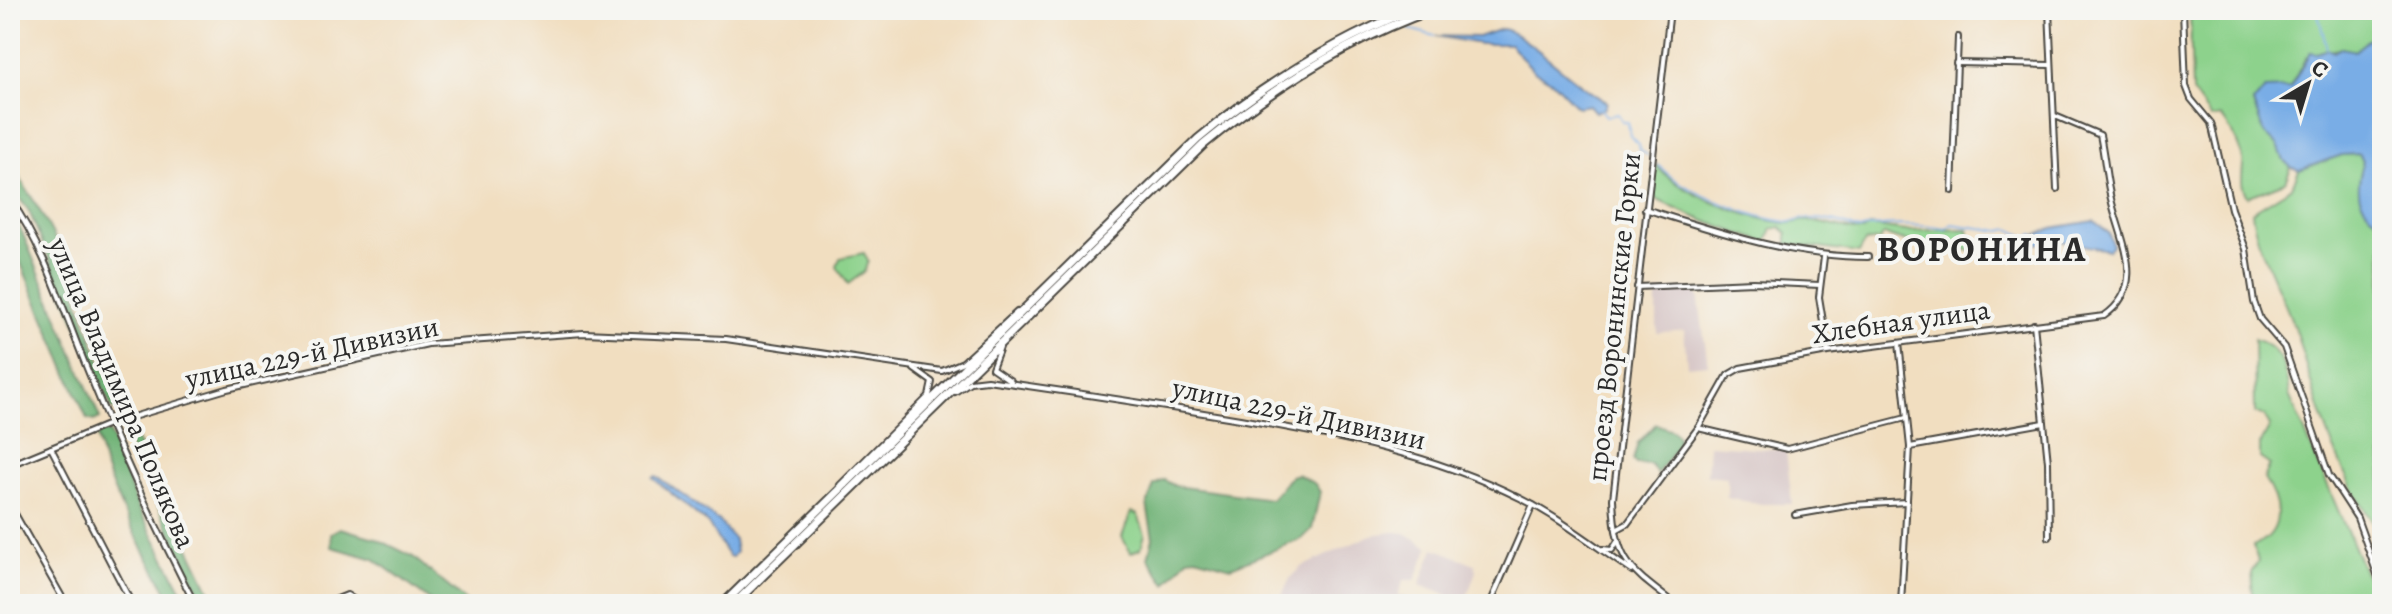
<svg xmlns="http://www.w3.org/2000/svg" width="2392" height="614" viewBox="0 0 2392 614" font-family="Alegreya,serif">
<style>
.industrial{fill:#d2bfc0}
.green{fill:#8dd28c;stroke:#5c7e5c;stroke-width:2}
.forest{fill:#72b478;stroke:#4e7052;stroke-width:2}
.water{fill:#79ade6;stroke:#526c88;stroke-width:2}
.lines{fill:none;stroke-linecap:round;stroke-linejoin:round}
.stream{stroke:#79ade6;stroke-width:2}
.minor-casing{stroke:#494641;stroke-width:8}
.highway-casing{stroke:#494641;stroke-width:11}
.minor{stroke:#fff;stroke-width:4}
.highway{stroke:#fff;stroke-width:7}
.labels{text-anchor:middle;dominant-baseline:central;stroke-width:8;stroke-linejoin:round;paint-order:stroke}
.street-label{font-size:28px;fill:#2b2b2b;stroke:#f6f6f2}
.district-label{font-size:36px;font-weight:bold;letter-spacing:2px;fill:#2b2b2b;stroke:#f6f6f2}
</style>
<rect width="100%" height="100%" fill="#f6f6f2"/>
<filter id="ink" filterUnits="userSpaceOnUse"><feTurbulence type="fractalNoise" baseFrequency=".0125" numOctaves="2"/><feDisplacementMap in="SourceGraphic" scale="16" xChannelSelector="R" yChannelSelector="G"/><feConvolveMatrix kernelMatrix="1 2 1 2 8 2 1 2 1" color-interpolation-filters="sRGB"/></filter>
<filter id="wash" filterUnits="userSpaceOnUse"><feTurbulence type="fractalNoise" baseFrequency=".006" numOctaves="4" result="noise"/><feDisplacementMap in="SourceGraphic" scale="32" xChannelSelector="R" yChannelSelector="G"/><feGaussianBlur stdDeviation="1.8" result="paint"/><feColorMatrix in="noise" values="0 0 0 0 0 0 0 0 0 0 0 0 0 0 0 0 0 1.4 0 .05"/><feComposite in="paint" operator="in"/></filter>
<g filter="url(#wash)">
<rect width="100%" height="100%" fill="#f1dec0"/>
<g class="industrial">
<path d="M1691,289L1698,295L1708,364L1687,366L1684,330L1657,333V292Z"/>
<path d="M1709,445L1786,450L1792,504H1762L1727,498V477L1707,475Z"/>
<path d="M1394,532L1405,533L1429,547L1415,580H1404L1398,595L1423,604H1277L1291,577L1301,567L1371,535Z"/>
<path d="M1434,548L1475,564L1476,571L1465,602L1420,585Z"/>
</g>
<g class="green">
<path d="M2190,10H2382V37L2368,40L2355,51L2341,48L2306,57L2290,88L2265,90L2253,103L2264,133L2278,145L2284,161L2291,167L2285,182L2247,197C2240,183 2242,179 2243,165C2245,149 2230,130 2221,116L2211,118L2192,92Z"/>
<path d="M2359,154L2363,161C2356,192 2358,203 2382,224V543C2375,520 2360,506 2350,484C2327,438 2312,388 2298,339C2286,297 2256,252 2252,212L2292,187L2299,170L2342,155Z"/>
<path d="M1656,165C1680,194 1747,218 1784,223C1793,224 1800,220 1809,221C1827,223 1845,230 1863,231L1870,226L1906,231L1968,229L1972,251C1941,244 1913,247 1884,234L1880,240L1865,242L1859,253L1787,244V233L1781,227L1772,229L1767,242C1726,230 1690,217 1652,197Z"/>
<path d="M864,253L868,261L864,272L848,284L837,267L840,258Z"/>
<path d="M2254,339C2281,348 2286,367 2289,395L2378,604H2254L2251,573L2258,561L2253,546C2285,533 2281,504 2264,479L2270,465L2260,458V445L2270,426L2264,416L2255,413Z"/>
<path d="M1131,512L1138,515L1145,534L1141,548L1131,553L1122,537Z"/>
</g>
<g class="forest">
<path d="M10,163C30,195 52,227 65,261C78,294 104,391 129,409H112L29,211L10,186Z"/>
<path d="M10,212L22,232L100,418L94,421L87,419L10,238Z"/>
<path d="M1656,424L1672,430L1678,437L1677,446L1657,474L1651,465L1636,464L1633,460L1638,443Z"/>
<path d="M123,425H130L216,604H205L121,429Z"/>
<path d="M101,432H109L138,507L189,604H174C145,551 109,497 97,437Z"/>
<path d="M1297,474L1315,484L1320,492L1312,529L1302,539L1231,567L1196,557L1188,558L1166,584L1148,558L1153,538L1147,505L1154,485L1164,480L1175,486L1271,499L1291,476Z"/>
<path d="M340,528L375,538L412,556L469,604H435L374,559L332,547L331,533Z"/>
</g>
<g class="water">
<path d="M1501,29C1522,29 1578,89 1607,102L1605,108L1595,112L1589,105L1577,107L1553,82L1534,71L1510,44H1480L1436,36L1478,37Z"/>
<path d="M2382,37V224C2355,200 2356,196 2363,161L2359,154L2342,155L2299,170L2291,167L2284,161L2278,145L2264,133L2253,103L2265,89L2290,88L2310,52L2317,53L2327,49L2334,52L2341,48L2355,51L2368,40Z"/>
<path d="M2094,221L2109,233L2112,245L2108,250L2061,241L2036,244L2033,237L2052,228Z"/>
<path d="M656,476L719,521L734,540L736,552L732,557H729L708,524L653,478Z"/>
</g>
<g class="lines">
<g class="stream">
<path d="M1370,10L1374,13"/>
<path d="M2317,10L2327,49"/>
<path d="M1409,29L1435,36"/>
<path d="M1600,108L1606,116L1618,114L1623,122H1628L1630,136L1639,144L1640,151L1647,155"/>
<path d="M1659,165C1678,190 1755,219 1789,222C1795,222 1801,219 1807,219C1824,218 1845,224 1860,230C1877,223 1928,225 1946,229L1952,224L2001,231L2010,229L2027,237L2034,234"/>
</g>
</g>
</g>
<g filter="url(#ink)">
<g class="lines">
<g class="minor-casing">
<g id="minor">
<path d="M1670,10L1613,499C1616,562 1627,567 1675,604"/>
<path d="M2049,10L2057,189"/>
<path d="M2183,10L2186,86L2191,99L2211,123L2231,209L2246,249L2254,302L2260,319L2284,347L2329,475L2357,518L2382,588"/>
<path d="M1956,63L2051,65"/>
<path d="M1952,191L1958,37"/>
<path d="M10,199C46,250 64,313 88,371C120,451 156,528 195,604"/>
<path d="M1645,209C1718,232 1791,257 1868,257"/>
<path d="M1824,257L1819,297L1828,352"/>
<path d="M1637,287L1753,282L1820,285"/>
<path d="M2034,324L2048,462L2049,537"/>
<path d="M1899,343L1910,447L1901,604"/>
<path d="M1000,347L992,368L1011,381"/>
<path d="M955,392L970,382L987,380C1071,392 1156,405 1240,419C1336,436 1431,453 1520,498C1560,518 1595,546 1632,571"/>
<path d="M1698,428L1787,449L1906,418"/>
<path d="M1910,447L2044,423"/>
<path d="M51,448L132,604"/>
<path d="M10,465L109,424L227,389L428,344L584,333L726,339L942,371L963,362L1017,312"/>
<path d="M840,485L929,396L932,382L914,369"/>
<path d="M10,505L66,604"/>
<path d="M1795,515L1852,505L1907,502"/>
<path d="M1616,530L1627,524L1698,428L1728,375L1740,368L1828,352L2104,316C2147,286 2122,244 2112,203C2106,181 2105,158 2100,135L2055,116"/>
<path d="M1603,549L1612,550L1617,542"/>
<path d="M325,604L347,595L361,604"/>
<path d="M1490,604L1533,505"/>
</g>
</g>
<g class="highway-casing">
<g id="highway">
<path d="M723,604L1198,139C1263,85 1332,42 1411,10"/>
<path d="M734,604L1203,145C1272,88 1347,40 1432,10"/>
</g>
</g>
<use href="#minor" class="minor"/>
<use href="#highway" class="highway"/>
</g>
</g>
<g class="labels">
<g class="street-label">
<text transform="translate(1614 317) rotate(-84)">проезд Воронинские Горки</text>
<text transform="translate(1901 322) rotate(-8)">Хлебная улица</text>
<text transform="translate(312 353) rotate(-12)">улица 229-й Дивизии</text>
<text transform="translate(122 393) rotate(67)">улица Владимира Полякова</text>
<text transform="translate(1299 414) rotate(12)">улица 229-й Дивизии</text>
</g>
<g class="district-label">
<text x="1982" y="248">ВОРОНИНА</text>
</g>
</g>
<rect width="2392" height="614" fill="none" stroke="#f6f6f2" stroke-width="40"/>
<g transform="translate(2308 84) rotate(38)" stroke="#f6f6f2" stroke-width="6" paint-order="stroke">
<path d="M0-6L14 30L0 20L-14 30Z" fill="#2b2b2b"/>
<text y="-12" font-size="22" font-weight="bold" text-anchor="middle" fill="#2b2b2b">С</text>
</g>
</svg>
